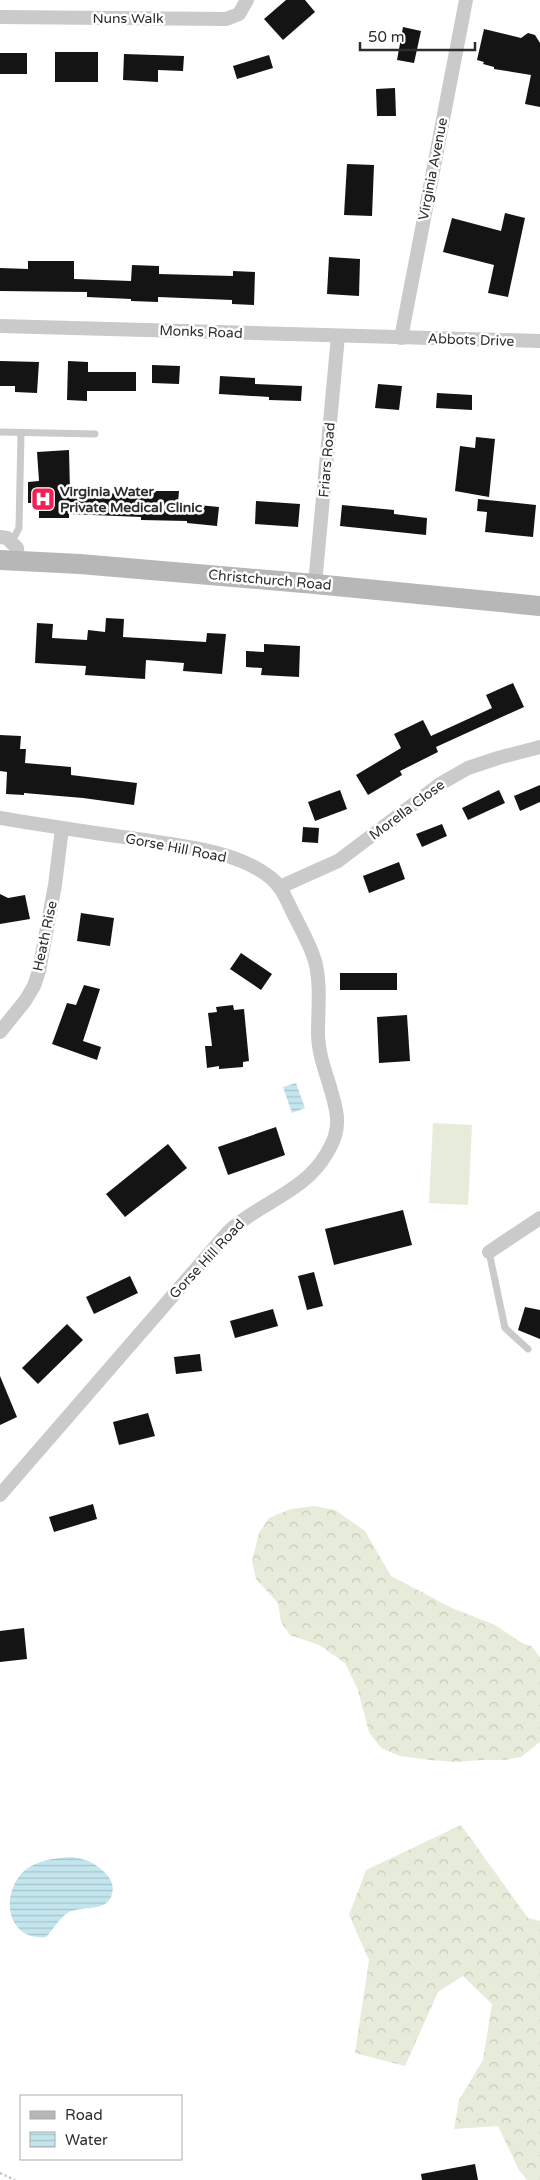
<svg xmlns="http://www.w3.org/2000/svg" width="540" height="2180" viewBox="0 0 540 2180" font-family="'Varela Round',sans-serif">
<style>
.forest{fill:url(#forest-crowns)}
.garden{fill:#e6ecd9}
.water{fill:url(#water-rules)}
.building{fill:#141414}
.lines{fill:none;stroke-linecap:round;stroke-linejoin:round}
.path{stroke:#cacaca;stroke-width:2.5;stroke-dasharray:2.5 2.5;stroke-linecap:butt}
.lane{stroke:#cacaca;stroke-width:7}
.street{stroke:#cacaca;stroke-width:14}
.secondary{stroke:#b7b7b7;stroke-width:20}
.labels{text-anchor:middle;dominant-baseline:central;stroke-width:5;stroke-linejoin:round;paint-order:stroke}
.street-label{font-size:14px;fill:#2d2d2d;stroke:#fff}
.poi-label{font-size:14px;font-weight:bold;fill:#2d2d2d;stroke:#fff;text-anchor:start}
</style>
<defs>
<pattern id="forest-crowns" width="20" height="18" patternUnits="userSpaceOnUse" patternTransform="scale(1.25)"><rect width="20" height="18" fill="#e6ecd9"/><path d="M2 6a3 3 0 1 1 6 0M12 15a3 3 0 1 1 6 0" fill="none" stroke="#c6cbbb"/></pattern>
<pattern id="water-rules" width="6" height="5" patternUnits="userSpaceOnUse" patternTransform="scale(1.25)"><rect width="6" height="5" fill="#c3e5ed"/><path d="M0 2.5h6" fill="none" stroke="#a8c5cc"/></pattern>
</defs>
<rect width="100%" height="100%" fill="#fff"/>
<g class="forest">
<path d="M314,1506L335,1510L365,1531L391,1576L452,1608L495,1625L522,1643L531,1646L540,1657V1742L521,1757L504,1760H481L456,1762L430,1760L400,1756L381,1748L369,1732L358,1690L345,1663L319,1645L290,1635L281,1622L278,1603L256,1579L252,1561L259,1533L269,1518L291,1509Z"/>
<path d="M461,1825L528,1918L540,1921V2180H527L519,2170L498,2126L454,2129L459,2100L483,2060L492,2004L463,1976L438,1992L405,2066L355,2053L369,1960L349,1915L366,1870Z"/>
</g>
<path class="garden" d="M433,1123L472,1125L468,1205L429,1203Z"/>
<g class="water">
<path d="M296,1083L305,1108L292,1113L283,1087Z"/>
<path d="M72,1857C88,1859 97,1864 108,1876C112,1882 114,1887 112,1894C107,1914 79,1904 66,1914C57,1921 53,1930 46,1937C8,1941 0,1897 22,1873C35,1860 55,1858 72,1857Z"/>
</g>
<g class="building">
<path d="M286,0H305L315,12L283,40L264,19Z"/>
<path d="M403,27L421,31L414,63L397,60Z"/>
<path d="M484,29L521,38L528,33L535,35L540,43V107L525,104L531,75L494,69V67L483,64L484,62L477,60Z"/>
<rect x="55" y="52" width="43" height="30"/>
<rect x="0" y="53" width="27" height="21"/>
<path d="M124,54L184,56L183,71L158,70V82L123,80Z"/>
<path d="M269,55L273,68L237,79L233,66Z"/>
<path d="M395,88L396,116H377L376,89Z"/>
<path d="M347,164L374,165L372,216L344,215Z"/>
<path d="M505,213L525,218L508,297L488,293L494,265L443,252L452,218L501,231Z"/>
<path d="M329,257L360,259L359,296L327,294Z"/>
<path d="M28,261H74V279L131,281L132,265L159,266V274L233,276V271L255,272L254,305L232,304V300L158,297V302L131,301V299L87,297V292L0,291V268L28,269Z"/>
<path d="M0,361L39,362L37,393L15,392V386H0Z"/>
<path d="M68,361L88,362V372H136V391H87V401L67,400Z"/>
<path d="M152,365L180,366L179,384L152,383Z"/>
<path d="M220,376L255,378V384L302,386L301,401L269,400V397L219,394Z"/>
<path d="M378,384L402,386L399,410L375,408Z"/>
<path d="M437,393L472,395V410L436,408Z"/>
<path d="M476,437L495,439L489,497L455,491L460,446L475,448Z"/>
<path d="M69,450L70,491L142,495V491H179L178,503L219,507L217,526L187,523V521L141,520V517L69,514V518H39V503H28V482L39,481L37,452Z"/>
<path d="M478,499L536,505L533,537L485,532L487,512L477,511Z"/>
<path d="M256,501L300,504L298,527L255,524Z"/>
<path d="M342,505L394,510V514L427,518L426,535L340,526Z"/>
<path d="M106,618L124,619L123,637L206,642L207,633L226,634L222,674L183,671L184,663L146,660L145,679L85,675L86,666L35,663L37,623L53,624L52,638L87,640L88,630L105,632Z"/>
<path d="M264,644L300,646L299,677L261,675L262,668L246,667V651L264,652Z"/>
<path d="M513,683L524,707L436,747L438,752L400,771L402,775L368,795L356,775L401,748L394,734L423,720L431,736L492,708L486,695Z"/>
<path d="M0,735L21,736L20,749H26L25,763L71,767V775L137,783L134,805L83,798L24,793V795L6,794L7,772L0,771Z"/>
<path d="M540,785V802L520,811L514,796Z"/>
<path d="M340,790L347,809L315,821L308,802Z"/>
<path d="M499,790L505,803L468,820L462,808Z"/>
<path d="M442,824L447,836L422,847L416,834Z"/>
<path d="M303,827L319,828L318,843L302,842Z"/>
<path d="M399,862L405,879L369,893L363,876Z"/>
<path d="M0,894L8,898L25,895L30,919L0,924Z"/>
<path d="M81,913L114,918L110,946L77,941Z"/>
<path d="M241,953L272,974L261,990L230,969Z"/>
<rect x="340" y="973" width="57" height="17"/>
<path d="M84,985L100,989L83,1041L101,1047L97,1060L52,1044L67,1003L76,1005Z"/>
<path d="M233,1005L234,1010L244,1009L249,1061L243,1062V1067L219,1069V1066L207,1068L205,1046H212L208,1013L217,1012L216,1007Z"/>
<path d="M407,1015L410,1061L379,1063L377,1017Z"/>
<path d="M276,1127L285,1155L228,1175L218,1147Z"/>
<path d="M168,1144L187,1168L125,1217L106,1194Z"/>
<path d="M403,1210L412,1245L334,1265L325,1229Z"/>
<path d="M314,1272L323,1306L307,1310L298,1276Z"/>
<path d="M130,1276L138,1293L94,1314L86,1297Z"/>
<path d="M525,1307L540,1310V1339L518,1330Z"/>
<path d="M273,1309L278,1326L235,1338L230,1321Z"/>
<path d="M67,1324L83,1340L38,1384L22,1368Z"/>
<path d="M200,1354L202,1371L176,1374L174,1357Z"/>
<path d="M0,1376L17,1417L0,1425Z"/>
<path d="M148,1413L155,1436L119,1445L113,1422Z"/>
<path d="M93,1504L97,1519L54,1532L49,1517Z"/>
<path d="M24,1628L27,1659L0,1662V1631Z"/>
<path d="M475,2164L478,2180H422L421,2174Z"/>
</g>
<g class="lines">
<path class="path" d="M0,2173L15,2180"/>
<g class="lane">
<path d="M0,432L95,434"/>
<path d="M12,541L19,528L21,433"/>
<path d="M489,1252L505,1328L528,1349"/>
</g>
<g class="street">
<path d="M0,17L226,19L239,14L247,0"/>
<path d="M0,326L540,341"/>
<path d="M401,338L466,0"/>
<path d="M0,537L7,538L17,548L18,559"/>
<path d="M315,584L338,336"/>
<path d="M0,818C44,825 87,832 131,838C174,845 236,849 271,878C282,887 287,901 293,913C301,929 310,944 315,961C321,983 318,1010 318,1033C318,1062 334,1089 337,1117C338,1131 334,1141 327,1153C304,1193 260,1202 228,1232L0,1495"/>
<path d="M280,887L338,861L440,784L468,768L498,758L540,747"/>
<path d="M0,1032L25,1001L34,986L39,971L55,885L62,828"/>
<path d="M489,1252L540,1218"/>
</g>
<path class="secondary" d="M0,560L80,564L315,584L540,606"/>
</g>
<defs>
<g id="hospital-square" transform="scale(1.25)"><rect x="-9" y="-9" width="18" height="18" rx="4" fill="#f22056" stroke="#fff"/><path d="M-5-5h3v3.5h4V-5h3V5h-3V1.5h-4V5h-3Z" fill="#fff"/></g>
</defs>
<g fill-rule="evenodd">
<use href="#hospital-square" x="43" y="499"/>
</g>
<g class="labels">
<g class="street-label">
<text x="128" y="18">Nuns Walk</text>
<text transform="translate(433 169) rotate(-79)">Virginia Avenue</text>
<text transform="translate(201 332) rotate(2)">Monks Road</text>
<text transform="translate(471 340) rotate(2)">Abbots Drive</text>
<text transform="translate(327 460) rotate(-85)">Friars Road</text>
<text transform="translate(270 580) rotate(5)">Christchurch Road</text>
<text transform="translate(407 810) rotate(-37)">Morella Close</text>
<text transform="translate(176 848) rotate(11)">Gorse Hill Road</text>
<text transform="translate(45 936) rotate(-78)">Heath Rise</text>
<text transform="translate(207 1259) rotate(-47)">Gorse Hill Road</text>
</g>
<g class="poi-label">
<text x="60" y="491">Virginia Water<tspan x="60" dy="16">Private Medical Clinic</tspan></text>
</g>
</g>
<rect x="20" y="2095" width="162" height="65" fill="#ffffff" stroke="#ababab"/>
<rect x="30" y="2111" width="25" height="8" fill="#b7b7b7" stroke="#ababab"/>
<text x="65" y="2120" font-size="15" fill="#2d2d2d">Road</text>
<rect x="30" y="2132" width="25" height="15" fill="url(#water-rules)" stroke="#ababab"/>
<text x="65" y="2145" font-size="15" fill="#2d2d2d">Water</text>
<path d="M360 42v8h115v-8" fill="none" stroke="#2d2d2d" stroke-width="2.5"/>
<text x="368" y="42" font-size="15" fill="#2d2d2d" stroke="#ffffff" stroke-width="4" paint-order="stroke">50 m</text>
</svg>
